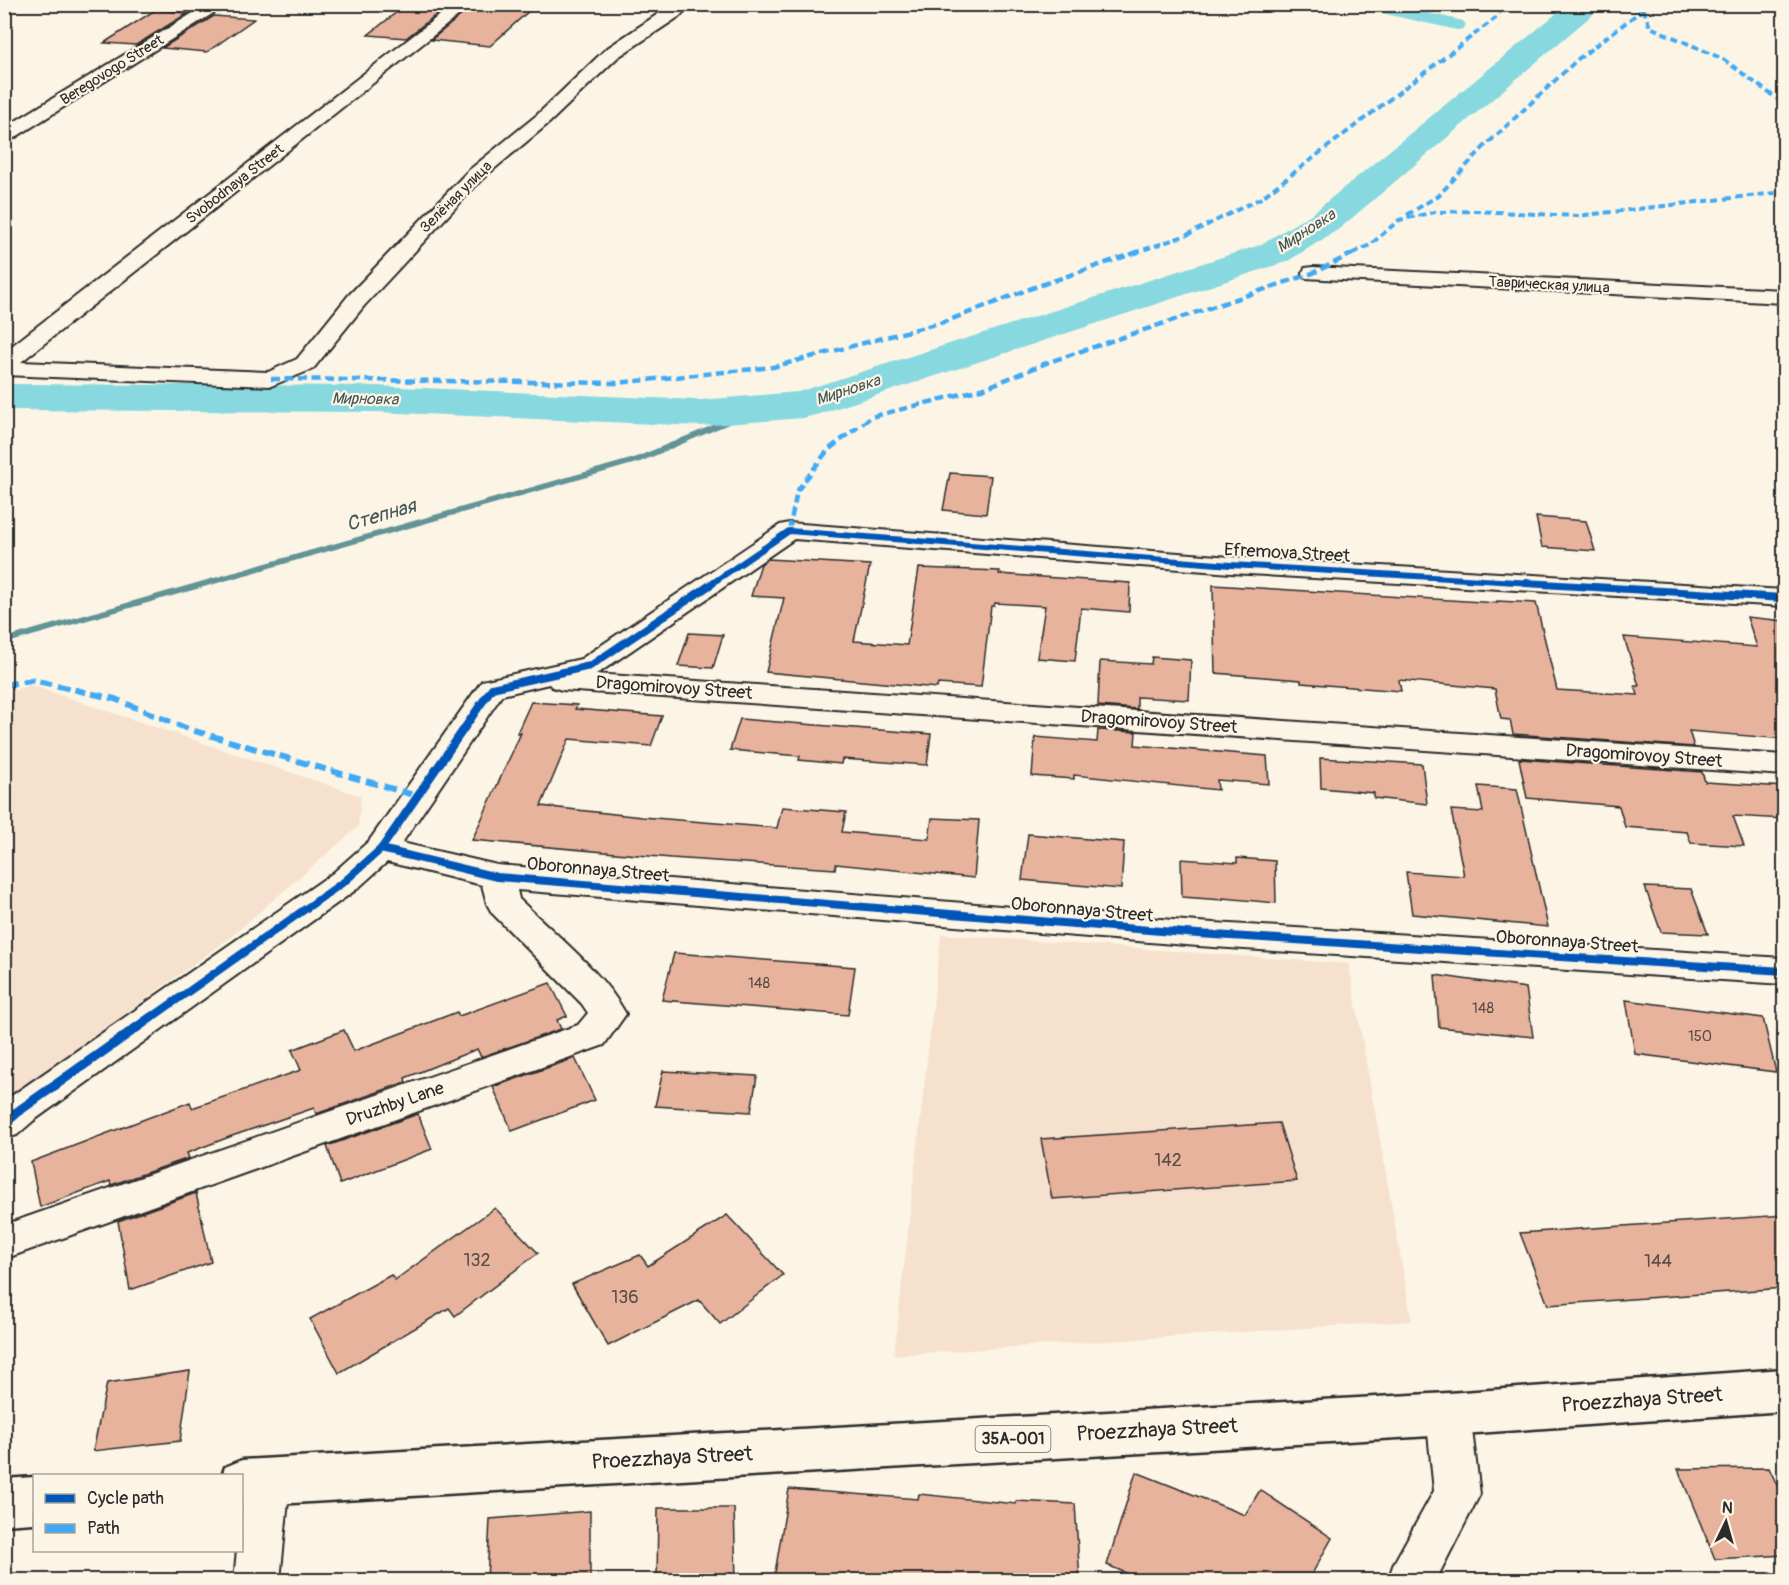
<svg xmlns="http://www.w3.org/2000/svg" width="1789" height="1585" viewBox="0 0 1789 1585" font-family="Pangolin,sans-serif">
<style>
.built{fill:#f6e1cf}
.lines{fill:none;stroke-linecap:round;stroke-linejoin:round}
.stream{fill:#629397;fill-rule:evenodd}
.canal{fill:#87d9df;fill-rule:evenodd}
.river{fill:#87d9df;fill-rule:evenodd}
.building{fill:#e8b39d;stroke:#2b2b2b;stroke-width:1.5}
.minor-casing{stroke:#2b2b2b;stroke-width:4}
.trunk-casing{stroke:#2b2b2b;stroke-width:5}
.path{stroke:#2b2b2b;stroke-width:2;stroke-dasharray:2 2;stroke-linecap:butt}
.minor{fill:#fcf5e5;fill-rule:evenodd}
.trunk{fill:#fcf5e5;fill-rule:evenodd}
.quiet-far2{stroke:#3fa9f5;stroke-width:4;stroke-dasharray:7 4;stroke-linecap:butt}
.quiet-far1{stroke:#3fa9f5;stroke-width:4.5;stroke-dasharray:9 4.5;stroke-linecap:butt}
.quiet{stroke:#3fa9f5;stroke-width:6;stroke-dasharray:12 6;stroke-linecap:butt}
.cycleway-far2-casing{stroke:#fcf5e5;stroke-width:9}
.cycleway-far1-casing{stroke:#fcf5e5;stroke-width:11}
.cycleway-casing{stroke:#fcf5e5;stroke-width:14}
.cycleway-far2{stroke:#0057b8;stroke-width:6}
.cycleway-far1{stroke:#0057b8;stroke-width:8}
.cycleway{stroke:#0057b8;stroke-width:10}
.labels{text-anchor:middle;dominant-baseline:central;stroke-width:4.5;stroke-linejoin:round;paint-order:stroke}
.far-street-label{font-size:15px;fill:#2b2b2b;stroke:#fcf5e5}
.number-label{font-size:15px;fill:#5a4d48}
.far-water-label{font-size:16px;font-style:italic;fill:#425658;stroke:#fcf5e5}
.shield{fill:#fcf5e5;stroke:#6a6863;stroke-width:1.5}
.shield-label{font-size:16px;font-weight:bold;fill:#2b2b2b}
.street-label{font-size:18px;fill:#2b2b2b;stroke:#fcf5e5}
.near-number-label{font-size:18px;fill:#5a4d48}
.water-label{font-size:20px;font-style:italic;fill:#425658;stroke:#fcf5e5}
.near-street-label{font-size:21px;fill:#2b2b2b;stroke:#fcf5e5}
</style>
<rect width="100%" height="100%" fill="#fcf5e5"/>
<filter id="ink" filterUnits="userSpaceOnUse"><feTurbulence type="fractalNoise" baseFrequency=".0167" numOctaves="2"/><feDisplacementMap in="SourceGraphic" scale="12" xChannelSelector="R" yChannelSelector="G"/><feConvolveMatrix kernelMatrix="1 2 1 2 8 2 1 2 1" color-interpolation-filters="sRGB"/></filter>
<g filter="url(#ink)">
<g class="built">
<path d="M30,685L361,796L358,827L227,940L5,1101L4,694Z"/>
<path d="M941,934L1349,964L1412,1321L894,1355Z"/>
</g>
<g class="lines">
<path class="stream" d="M759,406H765L766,408L640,462L4,644V638L634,458Z"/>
<path class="canal" d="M1357,4H1390L1463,21L1466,25L1463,29L1457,30L1359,8Z"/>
<path class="river" d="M1568,4H1602L1598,10L1339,229L1288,261L819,414L803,418L700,426L376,412L4,410V384L376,386L700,400L798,392L1260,245L1313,213Z"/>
</g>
<g class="building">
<path d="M407,4H450L406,38L368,35Z"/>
<path d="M475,4L531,9L490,46L431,40Z"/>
<path d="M155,10L188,13L136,45L104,43Z"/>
<path d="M214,16L254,19L207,52L162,48Z"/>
<path d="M950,473L991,476L986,514L943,510Z"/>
<path d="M1536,517L1586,521L1595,551L1542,547Z"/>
<path d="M768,559L870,565L854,641L907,645L919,568L1000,571L999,574L1130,583L1129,612L1081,608L1075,661L1037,658L1045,606L995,603L994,606H991L981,687L938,684L937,688L766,672L784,598L751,596L761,564Z"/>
<path d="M1213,585L1497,603V601L1536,603L1557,690L1638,695L1635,686H1639L1624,637L1757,647L1747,617L1785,621V739L1689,731L1694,747L1513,734L1510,720L1501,719L1495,689L1399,680L1401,691L1301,683V680L1215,673Z"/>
<path d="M689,633L723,635L713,668L678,666Z"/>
<path d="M1152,657L1191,660L1189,700L1137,697V709L1098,706L1100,661L1151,664Z"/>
<path d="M531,702L577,705L575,709L662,716L651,746L569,739L541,806L642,817L777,828L782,807L846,812L842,832L929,839L932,818L979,820L974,878L836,864L835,869L671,858L472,840L521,733H517Z"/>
<path d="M740,719L931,734L927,765L842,759L841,764L799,760L800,756L730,750Z"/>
<path d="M1098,730L1136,732L1135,745L1267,756L1269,784L1217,780L1218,790L1074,775V779L1032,776L1035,737L1097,742Z"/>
<path d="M1320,758L1422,764L1427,804L1374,798V793L1321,788Z"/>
<path d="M1519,759L1702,772L1705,782L1785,787V819L1733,816L1744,846L1691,843L1687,832L1625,827L1619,806L1527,798Z"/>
<path d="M1478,786L1517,789L1548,927L1412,914L1406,872L1464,876L1451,810L1483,812Z"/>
<path d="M1028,834L1124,842L1121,889L1022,880Z"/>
<path d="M1237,858L1275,861L1276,903L1223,898V900L1182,897L1181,859L1237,863Z"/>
<path d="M1645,887L1691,889L1708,934L1661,932Z"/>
<path d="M674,953L855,967L848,1015L662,1000Z"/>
<path d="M1435,975L1526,988L1533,1037L1439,1027Z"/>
<path d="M550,983L567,1016L557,1020L561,1029L481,1057L477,1049L405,1078L406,1082L316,1114L314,1108L232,1136L187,1153L189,1158L111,1185L110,1181L40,1207L31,1162L190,1102L192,1108L301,1070L292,1050L344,1030L354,1051L457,1012L459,1016Z"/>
<path d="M1626,1000L1763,1018L1776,1072L1635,1054Z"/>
<path d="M575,1058L595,1100L512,1131L493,1087Z"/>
<path d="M663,1071L757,1076L751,1112L655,1106Z"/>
<path d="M418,1114L432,1149L340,1184L327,1146Z"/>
<path d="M1279,1123L1297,1181L1052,1199L1041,1139Z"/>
<path d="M196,1193L211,1262L130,1290L118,1221Z"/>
<path d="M495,1208L538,1253L455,1316L449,1308L339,1373L310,1319L391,1275L395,1280Z"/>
<path d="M727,1215L783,1275L720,1324L699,1300L608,1346L572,1284L640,1255L648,1266Z"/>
<path d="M1785,1215V1288L1548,1305L1520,1233Z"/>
<path d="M190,1371L180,1441L93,1451L107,1383Z"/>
<path d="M1769,1468L1785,1502V1555L1715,1559L1678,1469Z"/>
<path d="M1136,1472L1245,1515L1260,1490L1332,1538L1308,1581H1146L1107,1565Z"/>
<path d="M789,1489L918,1499L919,1494L1016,1504V1501L1075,1504L1080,1581L774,1579Z"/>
<path d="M658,1508H734L736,1581H657Z"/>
<path d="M590,1511V1581H487L490,1519Z"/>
</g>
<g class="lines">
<g class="minor-casing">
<g id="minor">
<path d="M208,4H228L11,140L4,141V128Z"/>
<path d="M454,4H473L21,362L268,372L297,359L348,296L468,171L537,115L606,49L673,4H691L680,16L618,57L549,123L482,179L364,306L313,369L271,386L4,375V352Z"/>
<path d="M1313,267L1784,290V303L1305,278L1302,273L1305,268Z"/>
<path d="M789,523L1231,557L1784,590V606L1231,573L794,539L600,672L594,674L1784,755V775L562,690L552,687L549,684L502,695L402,843L497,865L1198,922L1784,958V984L1198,946L517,890L519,899C555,934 602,971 626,1014L604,1045L4,1259V1225L578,1025L588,1013L582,1004L492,913L487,904L482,885L387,862L357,889L33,1121L17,1135L4,1139V1101L7,1099L333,873L369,841L482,681L581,659L780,525Z"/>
<path d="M1448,1394L1463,1400L1470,1414L1480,1494L1436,1580H1388L1394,1563L1434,1491L1426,1414L1433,1400Z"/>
<path d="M267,1459L283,1466L290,1481L280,1580H234L237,1550H242C242,1522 239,1493 251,1466Z"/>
</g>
</g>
<g class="trunk-casing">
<g id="trunk">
<path d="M1784,1369V1411L1448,1435L242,1506V1476H222L225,1467L242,1460L1448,1393Z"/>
<path d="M34,1477V1523L4,1525V1479Z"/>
</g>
</g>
<path class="path" d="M1621,4L1633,6"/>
<use href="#minor" class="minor"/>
<use href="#trunk" class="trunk"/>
<g class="quiet-far2">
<path d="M1633,6L1643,8L1650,27L1723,59L1784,104"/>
<path d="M1407,215L1439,195L1484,147L1578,59L1650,4"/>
<path d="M1134,253L1187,235L1261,198L1497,17L1504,4"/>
<path d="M1353,253L1370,245L1399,220L1435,212L1476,211L1577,216L1784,192"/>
</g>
<g class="quiet-far1">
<path d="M271,379L617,383L773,367L947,321L1032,288L1138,252"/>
<path d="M789,531L797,491L828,450L871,417L985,388L1049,362L1313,273L1356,252"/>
</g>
<path class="quiet" d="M4,685L33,680L115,699L188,729L417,796"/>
<g class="cycleway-far2-casing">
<path id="cycleway-far2" d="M711,584L789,531L1231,565L1550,584"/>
</g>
<g class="cycleway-far1-casing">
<g id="cycleway-far1">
<path d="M1525,583L1784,598"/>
<path d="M381,849L497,877L1198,934L1784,971"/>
<path d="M151,1018L345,881L381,849L492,688L590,666L713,583"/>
</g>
</g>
<g class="cycleway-casing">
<path id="cycleway" d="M4,1124L20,1110L153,1016"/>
</g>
<use href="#cycleway-far2" class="cycleway-far2"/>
<use href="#cycleway-far1" class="cycleway-far1"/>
<use href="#cycleway" class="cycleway"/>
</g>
</g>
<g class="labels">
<g class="far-street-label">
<text transform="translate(112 70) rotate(-32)">Beregovogo Street</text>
<text transform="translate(235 184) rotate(-38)">Svobodnaya Street</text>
<text transform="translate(456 197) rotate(-45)">Зелёная улица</text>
<text transform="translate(1549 285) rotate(3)">Таврическая улица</text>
</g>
<g class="number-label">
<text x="759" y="983">148</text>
<text x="1483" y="1008">148</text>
<text x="1700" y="1036">150</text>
</g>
<g class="far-water-label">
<text transform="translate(1306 231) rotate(-33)">Мирновка</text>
<text transform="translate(848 390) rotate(-18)">Мирновка</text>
<text transform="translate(365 399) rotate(1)">Мирновка</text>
</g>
<rect class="shield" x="975.5" y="1426" width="75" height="26" rx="4.5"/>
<g class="shield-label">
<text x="1013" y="1439">35А-001</text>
</g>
<g class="street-label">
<text transform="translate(1287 553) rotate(3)">Efremova Street</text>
<text transform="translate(674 688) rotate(4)">Dragomirovoy Street</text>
<text transform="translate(1159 722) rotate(4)">Dragomirovoy Street</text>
<text transform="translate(1644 756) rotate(4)">Dragomirovoy Street</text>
<text transform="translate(598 870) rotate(5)">Oboronnaya Street</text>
<text transform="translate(1082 910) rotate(5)">Oboronnaya Street</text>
<text transform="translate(1567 942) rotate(4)">Oboronnaya Street</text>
<text transform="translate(395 1104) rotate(-19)">Druzhby Lane</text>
</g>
<g class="near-number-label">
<text x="1168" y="1160">142</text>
<text x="477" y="1260">132</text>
<text x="1658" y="1261">144</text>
<text x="625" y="1297">136</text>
</g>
<g class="water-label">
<text transform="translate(381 515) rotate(-16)">Степная</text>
</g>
<g class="near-street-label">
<text transform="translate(1642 1400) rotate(-4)">Proezzhaya Street</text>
<text transform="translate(1157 1430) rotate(-3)">Proezzhaya Street</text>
<text transform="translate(672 1458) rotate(-3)">Proezzhaya Street</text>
</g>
</g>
<rect width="1789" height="1585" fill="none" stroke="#fcf5e5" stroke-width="24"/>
<rect x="12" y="12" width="1765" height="1561" fill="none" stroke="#2b2b2b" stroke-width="2" filter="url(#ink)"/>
<rect x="33" y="1474" width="210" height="78" fill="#fcf5e5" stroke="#a8a49b" stroke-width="1.5"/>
<rect x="45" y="1494" width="30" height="9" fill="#0057b8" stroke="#a8a49b" stroke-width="1.5"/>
<text x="87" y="1504" font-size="18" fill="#2b2b2b">Cycle path</text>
<rect x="45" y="1524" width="30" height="9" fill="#3fa9f5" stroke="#a8a49b" stroke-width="1.5"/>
<text x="87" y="1534" font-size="18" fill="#2b2b2b">Path</text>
<g transform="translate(1726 1522) rotate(5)" stroke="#fcf5e5" stroke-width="4.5" paint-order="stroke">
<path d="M0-4.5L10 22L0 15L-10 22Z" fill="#2b2b2b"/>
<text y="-9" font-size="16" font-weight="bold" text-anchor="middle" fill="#2b2b2b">N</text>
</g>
</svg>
